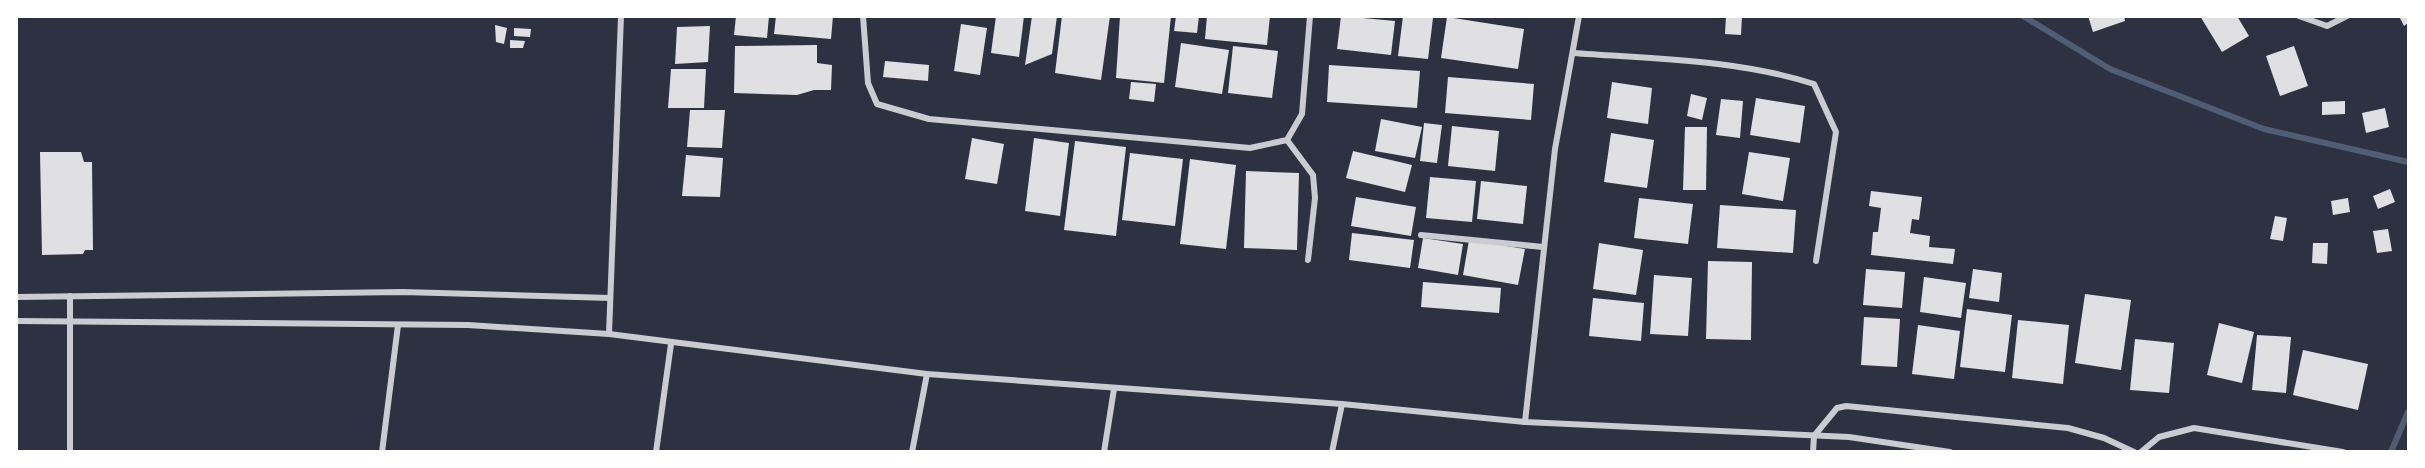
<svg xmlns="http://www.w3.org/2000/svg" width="2425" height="468" viewBox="0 0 2425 468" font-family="Karla,sans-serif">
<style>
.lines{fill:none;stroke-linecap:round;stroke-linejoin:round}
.stream{stroke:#4f5d75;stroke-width:6}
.building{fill:#e0e0e3}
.minor{stroke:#caccd0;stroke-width:6}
</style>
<rect width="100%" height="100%" fill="#2d3142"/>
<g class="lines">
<g class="stream">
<path d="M2023,16L2110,69L2264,129L2408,162"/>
<path d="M2391,452L2408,412"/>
</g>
</g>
<g class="building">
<path d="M736,16H769L767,38L734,35Z"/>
<path d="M776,16H833L831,39L774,34Z"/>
<path d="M996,16H1024L1019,57L991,53Z"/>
<path d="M1032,16H1057L1052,54L1025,65Z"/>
<path d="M1062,16H1110L1101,80L1055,73Z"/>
<path d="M1120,16H1171L1164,83L1116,78Z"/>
<path d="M1176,16H1199L1197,33L1174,31Z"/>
<path d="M1207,16H1270L1267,45L1205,39Z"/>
<path d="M1341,16L1395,21L1391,55L1337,49Z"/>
<path d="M1403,16L1433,18L1428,59L1398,56Z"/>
<path d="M1726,16H1742L1741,35L1725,34Z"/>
<path d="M2088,16H2124L2125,21L2093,32Z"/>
<path d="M2200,16H2237L2249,36L2222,52Z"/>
<path d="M2399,16H2408V23L2404,26Z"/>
<path d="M1447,17L1524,29L1518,69L1441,58Z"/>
<path d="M961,24L987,28L980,75L954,71Z"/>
<path d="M495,25L507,28L504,44L496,42Z"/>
<path d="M710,26L708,62L675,64L677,27Z"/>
<path d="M514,28L531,29L530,37L514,36Z"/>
<path d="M510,40L525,41L523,48H510Z"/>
<path d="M1181,43L1229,50L1222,94L1175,87Z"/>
<path d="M817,45V63L832,65L831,90H814L797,95L734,93L735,46Z"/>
<path d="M1233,46L1278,51L1272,98L1228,93Z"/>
<path d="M2294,46L2308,86L2280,96L2266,56Z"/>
<path d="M885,61L929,65L928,81L883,77Z"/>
<path d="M1329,65L1420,71L1417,108L1327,102Z"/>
<path d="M671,69H706L704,108H668Z"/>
<path d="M1448,77L1534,84L1531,120L1445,113Z"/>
<path d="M1131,82L1156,84L1154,102L1129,99Z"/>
<path d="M1612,82L1652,88L1648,124L1607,118Z"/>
<path d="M1691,94L1707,98L1702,120L1687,116Z"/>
<path d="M1756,98L1805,106L1800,143L1750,135Z"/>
<path d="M1721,99L1743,101L1740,138L1716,135Z"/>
<path d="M2345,101V114L2322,115V102Z"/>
<path d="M2385,108L2389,127L2366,133L2362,113Z"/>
<path d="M690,110H725L722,148L687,147Z"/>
<path d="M1381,119L1422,127L1415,158L1375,151Z"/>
<path d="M1424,123L1442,125L1437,163L1420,161Z"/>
<path d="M1452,126L1499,131L1495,171L1448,166Z"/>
<path d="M1685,127H1707L1706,190H1683Z"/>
<path d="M1611,133L1654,140L1647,188L1604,182Z"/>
<path d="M972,138L1004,144L997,184L965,179Z"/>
<path d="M1034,138L1069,143L1060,216L1025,211Z"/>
<path d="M1075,141L1126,147L1116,236L1064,230Z"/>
<path d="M1353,151L1412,165L1405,192L1346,178Z"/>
<path d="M40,152H81L84,162H92L93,250H85L83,254L42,255Z"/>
<path d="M1749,152L1790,158L1783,201L1742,194Z"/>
<path d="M1130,153L1183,159L1175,226L1122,220Z"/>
<path d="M686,155L723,158L720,197L682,196Z"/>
<path d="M1190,159L1236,165L1226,249L1180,244Z"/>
<path d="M1246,171L1299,173L1297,250L1244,248Z"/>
<path d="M1430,177L1476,181L1472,222L1426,218Z"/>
<path d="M1481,181L1527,186L1523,224L1477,219Z"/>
<path d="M2390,189L2395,202L2378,209L2373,196Z"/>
<path d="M1871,191L1922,197L1919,220L1912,219L1910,233L1930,236L1929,247L1955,249L1953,264L1871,255L1873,232H1878L1881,208L1869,206Z"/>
<path d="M1356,197L1416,207L1411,236L1351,226Z"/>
<path d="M1639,198L1693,204L1688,244L1634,238Z"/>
<path d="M2348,198L2350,212L2333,215L2331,201Z"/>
<path d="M1720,205L1796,210L1793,253L1717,248Z"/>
<path d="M2275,216L2287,218L2283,241L2270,239Z"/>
<path d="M2388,229L2392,251L2377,253L2373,231Z"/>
<path d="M1352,233L1414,240L1410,268L1349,260Z"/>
<path d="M1423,238L1463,244L1458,275L1418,268Z"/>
<path d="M1469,240L1525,249L1518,285L1463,275Z"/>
<path d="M1599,243L1643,250L1636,295L1593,289Z"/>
<path d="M2313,243H2328L2327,264L2312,263Z"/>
<path d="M1708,261L1752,262L1751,340L1706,339Z"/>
<path d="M1866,269L1905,272L1902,308L1863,305Z"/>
<path d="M1973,269L2002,273L1999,302L1969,298Z"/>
<path d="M1654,275L1692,278L1688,336L1650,334Z"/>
<path d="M1924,277L1966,283L1961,318L1920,312Z"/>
<path d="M1423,282L1501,288L1499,313L1421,307Z"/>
<path d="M2085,294L2131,300L2121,370L2075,363Z"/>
<path d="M1593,298L1644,303L1641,341L1589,336Z"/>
<path d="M1967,309L2012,315L2005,372L1960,367Z"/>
<path d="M1864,317L1900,319L1897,367L1861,365Z"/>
<path d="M2018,320L2069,325L2063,384L2012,378Z"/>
<path d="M2219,323L2254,332L2242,383L2207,375Z"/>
<path d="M1918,325L1960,331L1954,379L1912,374Z"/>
<path d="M2257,335L2291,337L2286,393L2252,390Z"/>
<path d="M2135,339L2174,343L2169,393L2130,390Z"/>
<path d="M2303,350L2368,364L2358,410L2293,395Z"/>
</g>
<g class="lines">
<g class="minor">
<path d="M863,16L868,83L877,104L929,119L1250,148L1287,140L1302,114L1310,16"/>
<path d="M2299,16L2327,26L2347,16"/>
<path d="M1573,53C1654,59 1736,59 1814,84L1836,132L1816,261"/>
<path d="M1287,140L1313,175L1315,198L1308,260"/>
<path d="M1421,235L1543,247"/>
<path d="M16,297L403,292L610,298"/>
<path d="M16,321L468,325L609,334L927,374L1342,404L1525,422L1849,437L1950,452"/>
<path d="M609,334L621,16"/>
<path d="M1525,422L1555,149L1579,16"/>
<path d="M1814,436L1837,408L1846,406L2068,428L2104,438L2134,452"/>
<path d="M70,452V296"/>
<path d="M382,452L398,325"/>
<path d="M656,452L671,344"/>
<path d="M912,452L927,374"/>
<path d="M1104,452L1114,389"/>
<path d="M1332,452L1342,404"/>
<path d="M1813,452L1814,436"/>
<path d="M2141,452L2159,437L2194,428L2343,452"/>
</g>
</g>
<rect width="2425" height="468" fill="none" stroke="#ffffff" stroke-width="36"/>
</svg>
